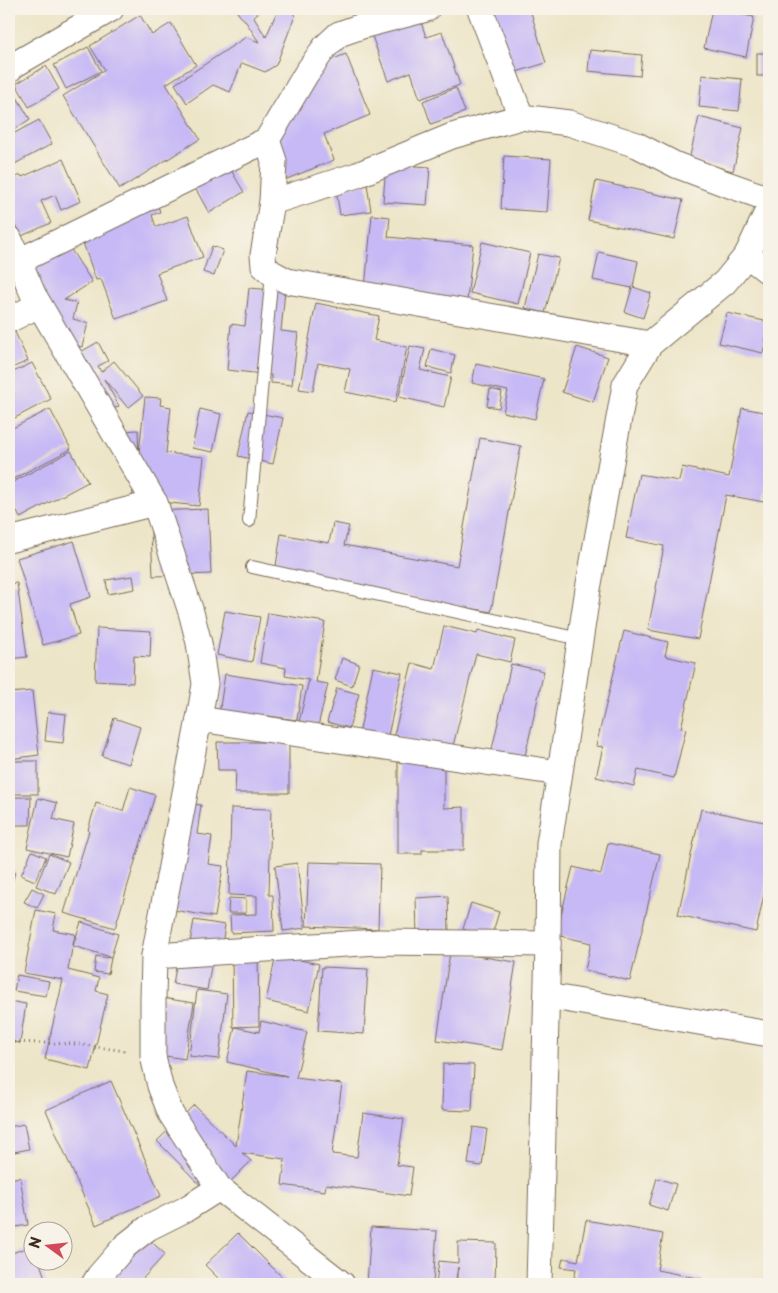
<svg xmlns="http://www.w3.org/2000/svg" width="778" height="1293" viewBox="0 0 778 1293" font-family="'Playpen Sans',sans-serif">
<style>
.building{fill:#c7b9f5}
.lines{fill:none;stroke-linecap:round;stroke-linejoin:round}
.lane-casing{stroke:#796b59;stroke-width:14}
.street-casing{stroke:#796b59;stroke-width:27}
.path{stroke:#796b59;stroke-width:3;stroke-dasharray:1 4;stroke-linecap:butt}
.lane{stroke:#fff;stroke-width:12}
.street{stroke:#fff;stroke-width:25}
</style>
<rect width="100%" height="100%" fill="#f7f3e8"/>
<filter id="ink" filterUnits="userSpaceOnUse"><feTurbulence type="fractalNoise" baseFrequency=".02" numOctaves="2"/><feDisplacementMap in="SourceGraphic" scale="10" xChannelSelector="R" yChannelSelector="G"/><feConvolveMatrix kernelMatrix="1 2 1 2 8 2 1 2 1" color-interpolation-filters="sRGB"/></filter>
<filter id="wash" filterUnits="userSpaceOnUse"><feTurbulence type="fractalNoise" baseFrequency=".0096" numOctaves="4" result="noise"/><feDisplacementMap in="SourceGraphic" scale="20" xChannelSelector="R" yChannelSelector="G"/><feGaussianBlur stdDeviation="1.12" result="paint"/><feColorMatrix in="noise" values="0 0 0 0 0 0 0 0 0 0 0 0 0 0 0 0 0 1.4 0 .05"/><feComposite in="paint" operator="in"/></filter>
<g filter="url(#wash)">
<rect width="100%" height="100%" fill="#ede5c7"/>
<g id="blocks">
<g class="building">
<path d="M235,9H264L255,15L254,18L266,37L278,9H291L295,16L276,65L265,72L242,63L230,92L213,85L187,103L175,84L246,37L259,42L244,19L241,17Z"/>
<path d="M494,9H530L546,63L493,79L475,14Z"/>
<path d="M712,9L754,17L746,57L704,48Z"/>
<path d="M140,15L152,35L171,23L196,65L166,84L200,139L120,189L63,96L105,70L90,46Z"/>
<path d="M420,19L426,37L442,32L460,85L420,99L411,72L388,81L372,36Z"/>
<path d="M88,47L101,71L66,89L54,65Z"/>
<path d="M590,50L642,55L640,76L588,71Z"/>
<rect x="757" y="53" width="12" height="23"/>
<path d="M346,54L370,115L324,134L334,160L287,179L266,126L298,73Z"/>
<path d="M46,66L59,89L29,107L16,84Z"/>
<path d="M702,75L742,79L739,111L699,107Z"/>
<path d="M10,86L30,119L9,133V87Z"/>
<path d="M456,88L465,112L431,124L423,101Z"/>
<path d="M699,117L743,128L733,171L689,160Z"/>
<path d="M39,120L52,144L9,167V136Z"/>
<path d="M222,155L244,192L209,213L188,175Z"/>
<path d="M504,156L551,159L547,212L501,209Z"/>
<path d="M63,159L81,201L61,210L55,195L41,201L51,223L17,238L9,219V180L21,175L22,177Z"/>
<path d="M386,164L430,167L427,205L383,202Z"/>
<path d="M596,181L683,200L674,239L588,220Z"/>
<path d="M367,184L371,211L340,215L336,189Z"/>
<path d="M158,206L160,212L152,215L156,227L188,216L203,257L157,273L167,301L116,319L101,279L96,280L80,234Z"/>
<path d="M372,215L390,217L388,237L473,245L467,300L364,298Z"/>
<path d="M66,242L92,282L64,300L77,303L73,319L88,323L82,347L46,338L37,319L11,279Z"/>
<path d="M482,242L530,253L518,304L470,293Z"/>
<path d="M212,246L223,250L214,276L203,272Z"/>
<path d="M599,252L638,261L633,287L651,293L643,318L625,312L632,288L593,280Z"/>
<path d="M538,254L559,258L545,313L525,308Z"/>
<path d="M249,288L285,291L281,331L298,333L292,385L271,383V375L227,370L231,324L245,326Z"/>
<path d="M316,303L379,316L374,340L407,347L396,402L345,392L350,369L318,363L313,391L299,389Z"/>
<path d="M727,313L769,322L763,353L719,343Z"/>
<path d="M11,323L28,361L9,369V324Z"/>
<path d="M98,342L108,361L98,366L101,372L114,361L143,396L128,408L104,379L119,406L101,416L70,358Z"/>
<path d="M410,346L425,349L420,370L451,377L444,407L399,397Z"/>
<path d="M577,347L608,357L593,402L562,392Z"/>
<path d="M431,349L455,355L451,373L427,367Z"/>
<path d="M32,363L51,399L9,421V374Z"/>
<path d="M476,364L544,379L535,419L503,412L508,391L472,383Z"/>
<path d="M490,389L502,392L499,408L487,406Z"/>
<path d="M145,397L161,398L160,405L171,407L166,453L204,457L199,506L132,499L136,462H138Z"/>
<path d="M742,408L769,413V475L764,502L726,495L698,639L648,630L664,546L626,538L639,474L679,481L682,467L729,477Z"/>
<path d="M50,409L71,449L9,481V430Z"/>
<path d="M200,409L221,414L213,452L192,448Z"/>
<path d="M248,411L283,418L273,464L238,456Z"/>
<path d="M138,430L139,459L121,431Z"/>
<path d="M480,438L521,446L491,612L275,572L281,534L329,543L333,523L349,526L344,545L457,566Z"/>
<path d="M71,451L88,482L20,518L9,495V484Z"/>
<path d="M208,509L211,574L153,576L150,511Z"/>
<path d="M74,541L91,597L70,604L79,635L43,645L17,558Z"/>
<path d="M133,576L135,589L108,594L106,580Z"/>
<path d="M17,583L27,657L9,659V584Z"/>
<path d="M225,611L260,617L252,662L217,655Z"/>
<path d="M268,613L325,622L316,682L328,684L318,726L299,722L309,680L285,676L286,668L260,663Z"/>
<path d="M444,626L477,634L478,630L515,640L510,662L476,654L452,750L394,735L412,663L434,669Z"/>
<path d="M97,628L151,631L150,657L134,656L133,683L95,681Z"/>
<path d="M624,631L668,642L665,656L696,663L681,728L686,729L674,778L638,770L634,786L596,777L603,747L596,746Z"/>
<path d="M342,658L359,664L352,686L335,680Z"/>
<path d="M511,664L544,671L523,765L490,758Z"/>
<path d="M373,667L402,673L387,740L359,734Z"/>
<path d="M225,674L302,686L297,720L261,715L259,728L218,721Z"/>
<path d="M337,688L359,694L349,728L327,722Z"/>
<path d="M32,691L39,755L9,759V693Z"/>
<path d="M48,712L66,714L63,743L45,741Z"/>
<path d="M114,718L140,727L129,764L102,756Z"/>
<path d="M217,742H289V793H235L236,770H218Z"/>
<rect x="9" y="761" width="29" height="33"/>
<path d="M398,762H444V808L464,807V850H422V854H398Z"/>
<path d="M130,787L155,795L115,928L64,913L89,831L88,830L96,803L123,811Z"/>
<path d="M9,797H31L30,825H9Z"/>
<path d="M38,798L57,803L53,819L74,824L67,857L27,848Z"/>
<path d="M184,803L201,805L197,834L212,836L208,864L223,866L215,917L167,909Z"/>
<path d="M231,808L271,809L269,895H273L274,931L231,933L230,915L257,914V896L229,895Z"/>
<path d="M701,809L769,823V870L756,932L678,915Z"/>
<path d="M608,843L660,854L630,981L585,970L591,943L556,935L573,867L601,874Z"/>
<path d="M32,851L46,857L35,881L21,875Z"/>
<path d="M49,854L69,862L56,894L36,886Z"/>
<path d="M309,862L380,864L378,929L306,926Z"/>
<path d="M297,863L305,928L283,931L275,866Z"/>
<path d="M9,871L15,872L9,894Z"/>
<path d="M32,888L44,894L37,908L24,902Z"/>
<path d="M448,896L449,933L417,935L416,898Z"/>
<path d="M229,898L246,899V913H228Z"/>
<path d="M471,903L499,912L491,938L463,929Z"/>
<path d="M36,910L56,914L53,930L75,934L68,970L99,978L96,991L108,994L90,1070L45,1059L63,980L24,973Z"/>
<path d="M194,920L225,925L220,959L188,955Z"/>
<path d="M81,922L118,934L111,957L73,946Z"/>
<path d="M450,952L516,962L502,1050L437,1040Z"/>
<path d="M276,955L319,964L309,1011L266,1001Z"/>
<path d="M96,956L111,958L108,974L94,972Z"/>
<path d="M178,956L212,961L207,990L173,984Z"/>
<path d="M258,956L259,1026L233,1027L232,957Z"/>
<path d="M322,967L368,969L364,1034L318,1031Z"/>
<path d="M17,975L49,981L46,996L14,991Z"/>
<path d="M197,990L227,994L219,1059L189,1056Z"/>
<path d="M162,998L194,1003L185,1059L153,1054Z"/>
<path d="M9,1001L26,1004L20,1043L9,1041Z"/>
<path d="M261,1021L307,1032L296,1078L342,1084L332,1154L357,1157L363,1113L404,1119L397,1165L413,1167L409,1196L326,1184L325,1191L282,1185L285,1159L242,1153L251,1161L231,1181L215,1200L157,1141L194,1105L236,1146L247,1071L287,1076L227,1062L235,1027L259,1032Z"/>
<path d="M443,1064L474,1065L472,1111L442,1110Z"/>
<path d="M111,1081L161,1196L96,1225L46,1110Z"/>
<path d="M24,1124L29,1149L9,1153V1127Z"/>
<path d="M473,1127L487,1129L482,1166L468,1164Z"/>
<path d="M20,1177L28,1225L9,1228V1179Z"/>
<path d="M657,1178L676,1184L668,1211L649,1205Z"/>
<path d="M586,1220L663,1234L657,1270L702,1279L701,1284H573L576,1269L561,1267L563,1258L578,1261Z"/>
<path d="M135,1227L165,1254L138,1284H113L97,1270Z"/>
<path d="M371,1227L437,1231L433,1284H367Z"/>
<path d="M238,1233L289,1284H224L205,1265Z"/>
<path d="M458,1242L496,1243L495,1284H458V1267L455,1284H436L439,1261L458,1263Z"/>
<path d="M32,1246V1260H39L47,1284H9V1254Z"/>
</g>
</g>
</g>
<g filter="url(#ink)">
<use href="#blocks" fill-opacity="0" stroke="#796b59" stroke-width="1"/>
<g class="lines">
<g class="lane-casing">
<g id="lane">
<path d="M249,521L272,273"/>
<path d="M252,567L580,639"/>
</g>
</g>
<g class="street-casing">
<g id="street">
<path d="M480,9L521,117"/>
<path d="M9,70L14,65L111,9"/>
<path d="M267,140L274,161L272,202L263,255L264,266L272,273L287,281L650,344"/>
<path d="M272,202L357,175L452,136L521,117L569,123L637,145L676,165L721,182L769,199"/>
<path d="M9,238L33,294L155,503"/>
<path d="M747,255L769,208"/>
<path d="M19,261L267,140L306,74L325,47L339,34L362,26L427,9"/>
<path d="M9,320L39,305"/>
<path d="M9,540L155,503L191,612L199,643L205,684L199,719L154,956L153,999V1056L160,1086L171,1114L219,1188L342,1284"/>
<path d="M199,719L559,773"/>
<path d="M154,956L378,942L548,944"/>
<path d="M547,996L769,1034"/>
<path d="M94,1284L99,1276L125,1246L148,1228L186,1209L219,1188"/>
<path d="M539,1284L548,944L549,844L588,589L625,385L650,344L725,282L747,255L769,272"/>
</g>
</g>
<path class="path" d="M9,1042L77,1044L125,1051"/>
<use href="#lane" class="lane"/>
<use href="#street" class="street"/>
</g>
</g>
<rect width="778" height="1293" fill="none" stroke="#f7f3e8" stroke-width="30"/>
<g transform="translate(48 1246) rotate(285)"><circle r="24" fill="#f7f3e8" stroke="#aca397"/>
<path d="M0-4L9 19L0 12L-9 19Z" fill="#d1495b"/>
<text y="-8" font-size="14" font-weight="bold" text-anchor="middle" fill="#3b2a1e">N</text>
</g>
</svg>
